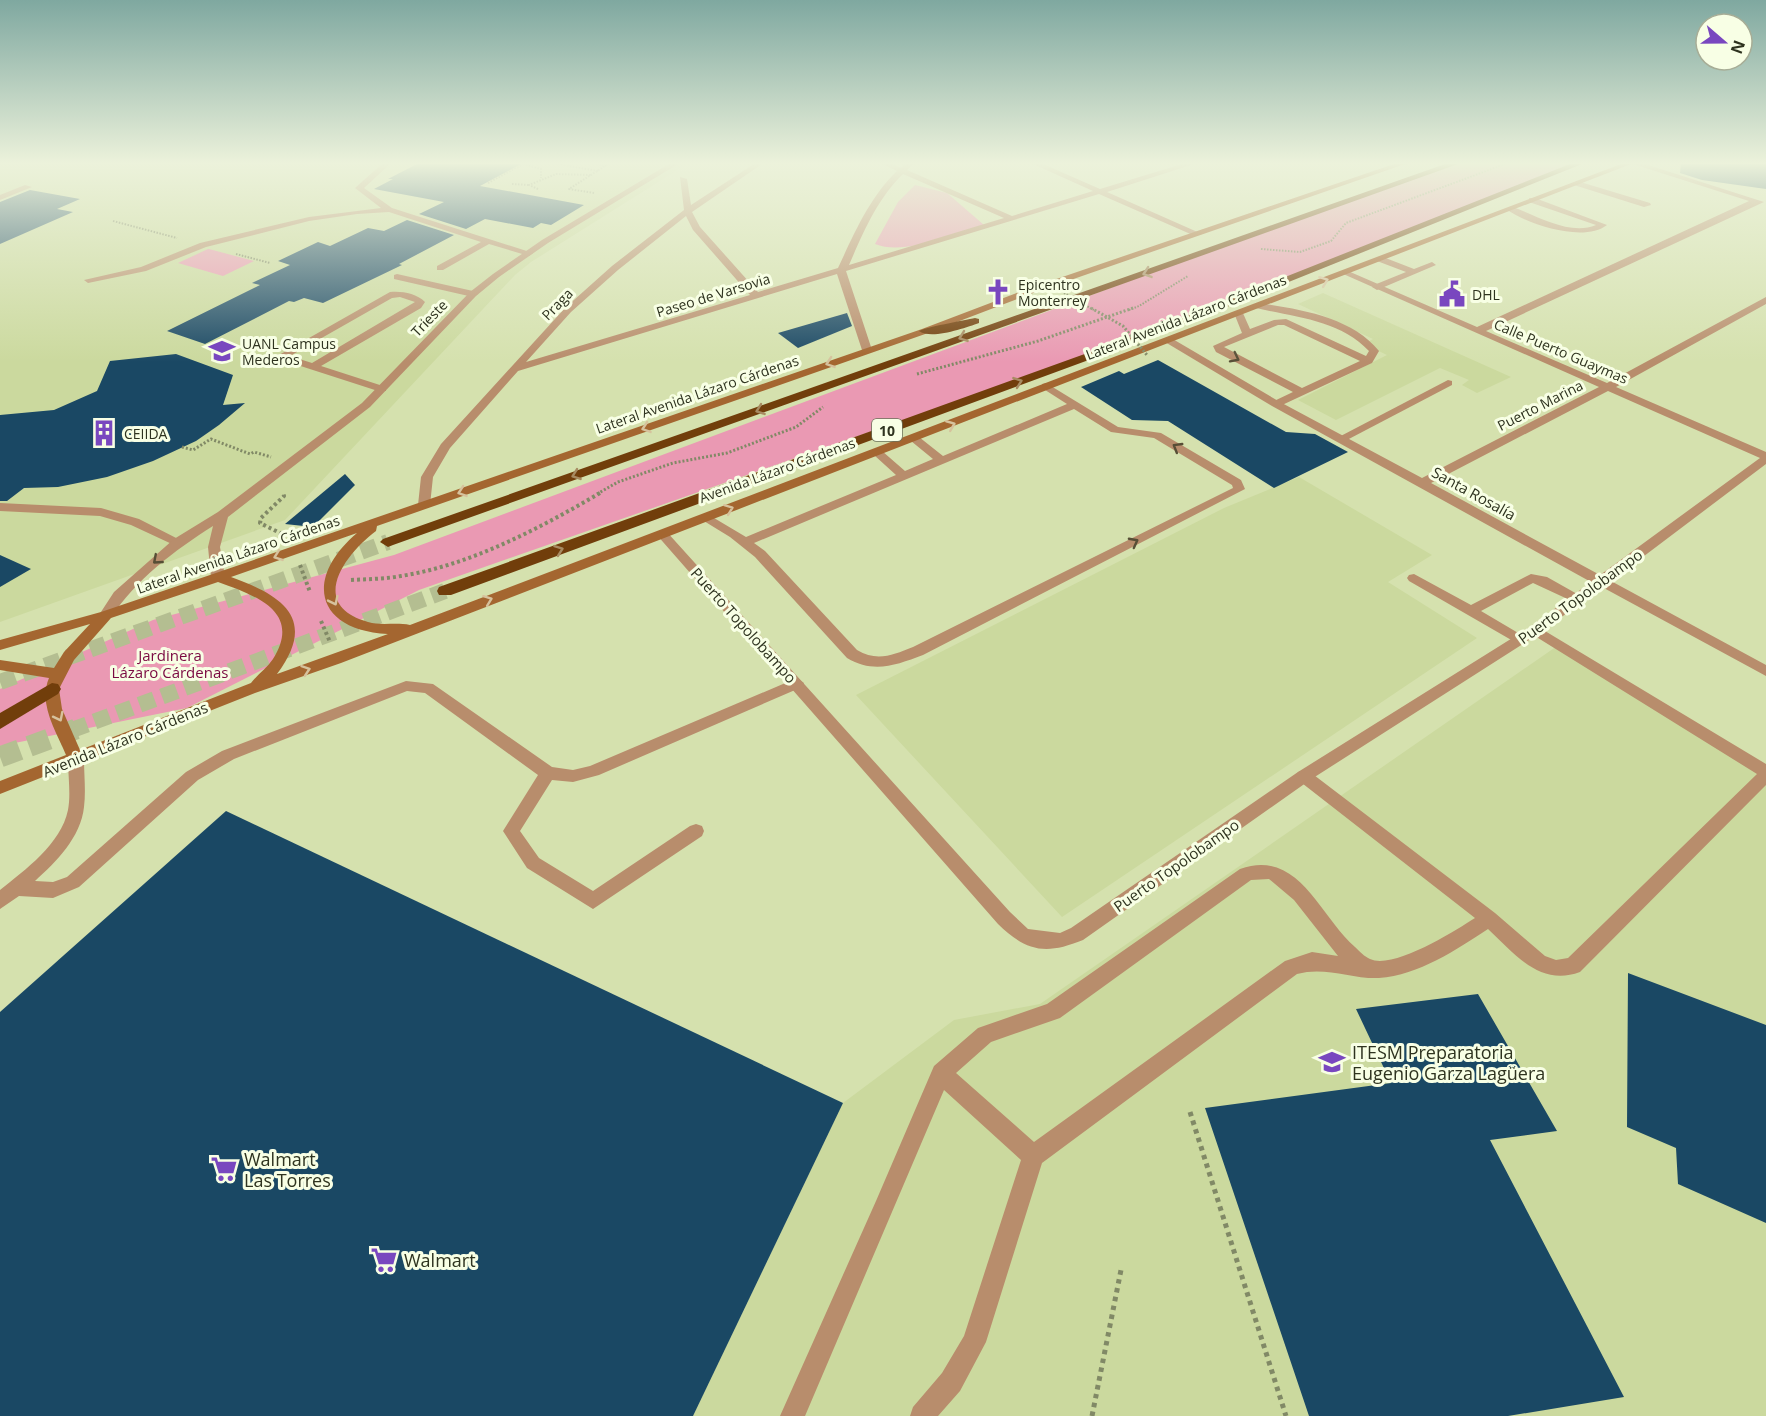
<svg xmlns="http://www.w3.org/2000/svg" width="1766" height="1416" viewBox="0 0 1766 1416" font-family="'Open Sans',sans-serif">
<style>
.built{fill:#cbd99e}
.green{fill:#ea99b3}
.building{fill:#1a4864}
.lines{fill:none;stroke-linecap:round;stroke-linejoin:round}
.highway-tunnel-far1{stroke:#b4be91;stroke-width:16;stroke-dasharray:16 8;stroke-linecap:butt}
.highway-tunnel{stroke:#b4be91;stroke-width:21;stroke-dasharray:21 10;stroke-linecap:butt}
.path-far3{stroke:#818966;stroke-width:2;stroke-dasharray:1.5 1.5;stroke-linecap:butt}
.path-far2{stroke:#818966;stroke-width:3;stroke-dasharray:2 2;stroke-linecap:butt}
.path-far1{stroke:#818966;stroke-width:4;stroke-dasharray:3 3;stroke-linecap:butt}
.path{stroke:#818966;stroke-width:5;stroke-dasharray:4.5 4.5;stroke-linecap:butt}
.lane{fill:#b88d6c;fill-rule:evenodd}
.street{fill:#b88d6c;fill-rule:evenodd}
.secondary{fill:#a46630;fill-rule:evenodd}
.highway{fill:#713e0b;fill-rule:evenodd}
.path-bridge-far1{stroke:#818966;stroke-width:2;stroke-dasharray:1.5 1.5;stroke-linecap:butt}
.path-bridge{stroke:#818966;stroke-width:3;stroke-dasharray:2 2;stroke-linecap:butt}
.oneway{stroke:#a78b62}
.oneway2{stroke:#d6c29d}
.oneway3{stroke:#574e36}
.labels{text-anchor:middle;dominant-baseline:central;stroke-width:6;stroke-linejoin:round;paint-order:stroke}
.far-poi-label{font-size:14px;fill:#2e331f;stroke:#f8ffe5;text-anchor:start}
.far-street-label{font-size:14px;fill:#2e331f;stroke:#f8ffe5}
.shield{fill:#f8ffe5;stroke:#6b705a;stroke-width:1.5}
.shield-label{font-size:14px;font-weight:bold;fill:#2e331f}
.street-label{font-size:15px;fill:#2e331f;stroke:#f8ffe5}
.park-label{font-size:15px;fill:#7a0941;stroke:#f8ffe5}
.near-poi-label{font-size:18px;fill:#2e331f;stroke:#f8ffe5;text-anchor:start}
</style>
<rect width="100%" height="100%" fill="#d5e1ae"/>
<g class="built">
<path d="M0,164H687L531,262L515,275L285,520L0,622Z"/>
<path d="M1323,293L1511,377L1477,393L1462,385L1469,380L1440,368L1336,420L1298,400L1387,355L1364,344L1373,339L1298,304Z"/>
<path d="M1299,477L1432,555L1388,582L1477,638L1062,917L856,695L1224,508Z"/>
<path d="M1560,644L1766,768V1416H693L843,1103L954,1020L1040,1004Z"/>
</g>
<g class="green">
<path d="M1454,164H1578L1158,331L419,590L187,708L0,746V689L153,620L394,555L1231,243Z"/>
<path d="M915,185L947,193L984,225C954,234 904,256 875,244L898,202Z"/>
<path d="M208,249H209L254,261L223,276L178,263Z"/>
</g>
<g class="building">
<path d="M417,164H521L480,186L584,205L551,225L541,223L533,228L485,219L466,229L419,214L444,202L374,189L393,179H388Z"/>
<path d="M1681,164H1766V189L1702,180L1680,173Z"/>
<path d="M30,190L80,199L57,209L73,212L0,244V202Z"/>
<path d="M407,220L454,235L399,264L402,265L323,303L304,298L294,302L289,301L205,344L167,331L260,285L252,283L290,265L278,261L318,242L330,246L368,228L384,231Z"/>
<path d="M847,313L852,326L798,348L778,333Z"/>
<path d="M176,354L233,375L223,405L245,403L219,425L196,441L153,461L107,477L58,487L24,488L7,501H0V415L54,410L97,391L110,361Z"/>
<path d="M1158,360L1286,432L1315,434L1348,452L1274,488L1168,421L1132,420L1081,387L1119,371L1124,374Z"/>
<path d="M345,474L355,485L313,527L285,524Z"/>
<path d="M0,555L31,569L0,587Z"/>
<path d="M226,811L843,1103L693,1416H0V1012Z"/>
<path d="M1628,973L1766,1025V1223L1678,1184L1676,1148L1627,1127Z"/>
<path d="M1478,994L1557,1131L1490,1140L1624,1397L1508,1416H1309L1205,1108L1391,1083L1356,1009Z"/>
</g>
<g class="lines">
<g class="highway-tunnel-far1">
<path d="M0,682L388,542"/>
<path d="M72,730L445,591"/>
</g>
<path class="highway-tunnel" d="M0,757L76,729"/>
<g class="path-far3">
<path d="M523,164L541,169V178"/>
<path d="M558,164L598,171"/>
<path d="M596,164L606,166"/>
<path d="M488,183L523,164"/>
<path d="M512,184L529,185"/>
<path d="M538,189L529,185L556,174L591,175"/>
<path d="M594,193L569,189L608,164"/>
<path d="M113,221L177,238"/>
<path d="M1261,249L1300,252L1331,241L1346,223L1505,164"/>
<path d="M236,254L270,263"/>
<path d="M1129,310L1139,306L1188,276"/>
</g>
<g class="path-far2">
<path d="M917,374L1038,341L1133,308"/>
<path d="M182,447L193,450L211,439L250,454L254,452L271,457"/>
<path d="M597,494L618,482L673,463L727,453L796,427L823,407"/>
</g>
<g class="path-far1">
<path d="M282,534L260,523L261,518L284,496L283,493"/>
<path d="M300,565L310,592"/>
<path d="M351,580C368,579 385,579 401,576C471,565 540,528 600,493"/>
<path d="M321,621L330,642"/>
</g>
<g class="path">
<path d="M1190,1112L1286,1416"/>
<path d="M1092,1416L1121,1270"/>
</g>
<g class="lane">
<path d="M382,164H390L364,188L392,208L533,253L529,256L489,244L443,270H437V266L481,242L389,212L357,214L309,221L206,247L146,271L88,283L84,280L141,267L200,243L309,217L381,208L355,188Z"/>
<path d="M1577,181L1650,203L1651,205L1644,207L1574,185L1573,183Z"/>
<path d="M25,185L32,187L0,200V195Z"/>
<path d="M1529,198H1535L1607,225C1584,243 1528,225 1506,209L1513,207C1537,216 1570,236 1596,225L1529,202Z"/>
<path d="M1377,257H1383L1414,269L1432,262L1436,265L1377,290L1372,287L1374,285L1406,272L1377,261Z"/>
<path d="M397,274L473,291L478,294L473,297L394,279V275Z"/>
<path d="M390,292C402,291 416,293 425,302L421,308L321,366L386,387V391H378L282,360L279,355ZM400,297L415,302L312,363L290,356L392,298Z"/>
<path d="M1259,303C1300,309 1352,317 1379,351L1372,363L1280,406H1272V402L1293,392L1216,352L1213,346L1242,333L1234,313L1236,311H1242L1250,329L1274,320L1286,319L1366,356L1369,351C1340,320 1295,317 1256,308L1254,306ZM1278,325H1284L1360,361L1302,388L1224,347Z"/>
<path d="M1448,380L1452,381V385L1345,441L1341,442L1335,439Z"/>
<path d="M1046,383L1118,427L1161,433L1241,480L1245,489L923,655C896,665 874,674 847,658L755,557L730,537L699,518L705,514L709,515L746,537L896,475L874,455V451H882L905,471L933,459L911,441V437H919L943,456L1067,404L1042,388V384ZM1074,409L1111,432L1154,438L1232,485L1233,488L913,647C893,655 877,662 857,650L765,551L754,543Z"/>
<path d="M0,503L101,508L139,519L184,542L178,546L174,545L131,525L100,516L0,511Z"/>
<path d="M1414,574L1471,605L1531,574L1547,577L1586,599L1584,602H1574L1533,583L1481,611L1525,637L1527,640L1520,645L1409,581L1407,578L1409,575Z"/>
<path d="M1535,625L1766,764V785L1580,972C1540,987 1515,954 1488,929C1456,950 1419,975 1379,978C1351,979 1325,966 1297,974L1042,1163L986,1342L960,1391L938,1416H910L913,1407L942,1373L964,1336L1021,1160L944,1090L805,1416H780L876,1201L934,1066L978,1028L1047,1004L1240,869C1299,848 1319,916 1355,947C1359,951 1365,957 1370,959C1393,970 1455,931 1475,918L1298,780L1296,776L1298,772L1304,770L1310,772L1495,913L1545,956L1556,960L1568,958L1757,774L1530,633L1528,630ZM1269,879L1294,900L1338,956L1312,952L1285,961L1034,1142L956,1073L991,1042L1060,1018L1251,880Z"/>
<path d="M797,678L804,683L802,687L599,775L573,782L552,780L520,831L539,858L593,891L690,826L696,824L702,826L704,831L702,836L593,909L527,868L503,831L538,775L425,693L407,691L234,759L198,780L79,887L53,898L19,896L0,909V890C25,870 61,844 68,810C71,794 68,776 68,759L70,755H82L84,759C84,775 86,791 84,807C81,837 56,862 35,881L53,882L67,877L186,772L222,751L406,681L433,684L552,767L573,770L590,766Z"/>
</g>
<g class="street">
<path d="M669,164H678L548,243L499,277L476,296L370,407L228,517L220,547L225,577L223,580L218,581L211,577L208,547L213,526C175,550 135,580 111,618H101L99,615L114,592L174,539L218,512L362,403L470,292L493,274L542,240Z"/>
<path d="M754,164H762L692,212L700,227L758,292L838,268C854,234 869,198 897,171L883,164H893L901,168L905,164H913L907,170L1012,216L1093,191L1033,164H1043L1100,189L1182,164H1194L1107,192L1202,234L1195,236L1099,194L846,271L872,350L871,352L862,350L837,274L518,371L450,448L433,477L430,505L428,508H420L418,505L421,477L441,444L565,308L612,266L684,210L680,177L687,179L691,205ZM903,174L1004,218L849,265C863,233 877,199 903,174ZM686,216L693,230L750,295L526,362L571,312L618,270Z"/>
<path d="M1633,164H1645L1764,202L1486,331L1607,383L1766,297V304L1616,387L1766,452V464L1611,581L1766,665V676L1602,587L1540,633L1310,780L1083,940C1046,955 1027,952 998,924L656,534L662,530L666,531L1010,912L1028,929L1060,933L1071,928L1298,772L1530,627L1591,582L1272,406L1165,342V338H1171L1280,402L1422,478L1599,387L1341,273L1348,271L1477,327L1749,201ZM1608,391L1760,458L1600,575L1431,483Z"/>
</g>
<path class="secondary" d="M1394,164H1405L1036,292L928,333L377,526L376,531C345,554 307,605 368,622C381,626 396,622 410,625L1621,164H1631L341,663L255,693L0,794V781L66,755C56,731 38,704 49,678L0,670V660L54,668L64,652L90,624L0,650V640L101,612L213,574L922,329L1030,288ZM357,533C304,578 315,630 388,634L277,674C318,619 283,596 231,577ZM218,582C254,595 303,611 273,659C267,668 258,674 251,683L80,750L62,709L59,689L74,660L111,618Z"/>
<g class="highway">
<path d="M1445,164H1458L393,545L388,547L380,542L383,539Z"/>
<path d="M1570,164H1582L1162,333L451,595H439L437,591L439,587L1154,329Z"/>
<path d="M975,318L979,319V323C965,328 931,340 919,331C923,328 965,320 975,318Z"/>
<path d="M52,683L58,684L61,689L58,694L0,729V713Z"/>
</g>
<path class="path-bridge-far1" d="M1064,293L1094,310"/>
<path class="path-bridge" d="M1091,308L1123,326L1147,355"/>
</g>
<defs><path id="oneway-chevron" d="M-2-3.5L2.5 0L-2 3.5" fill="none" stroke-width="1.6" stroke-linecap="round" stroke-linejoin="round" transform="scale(1.5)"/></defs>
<g class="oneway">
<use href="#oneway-chevron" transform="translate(1147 273) rotate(161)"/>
<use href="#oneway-chevron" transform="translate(963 337) rotate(160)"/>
<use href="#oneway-chevron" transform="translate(1018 382) rotate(-20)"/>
<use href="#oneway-chevron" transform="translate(760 410) rotate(160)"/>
<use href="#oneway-chevron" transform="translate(576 475) rotate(160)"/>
<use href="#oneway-chevron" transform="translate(559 550) rotate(-20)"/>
</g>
<g class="oneway2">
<use href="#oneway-chevron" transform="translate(1324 281) rotate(-21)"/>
<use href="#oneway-chevron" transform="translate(830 363) rotate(161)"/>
<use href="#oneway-chevron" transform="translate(951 425) rotate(-22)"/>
<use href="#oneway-chevron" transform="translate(646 428) rotate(161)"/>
<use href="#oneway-chevron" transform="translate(462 492) rotate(161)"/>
<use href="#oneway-chevron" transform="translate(729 509) rotate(-21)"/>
<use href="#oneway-chevron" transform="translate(278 556) rotate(160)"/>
<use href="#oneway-chevron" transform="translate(488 600) rotate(-21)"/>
<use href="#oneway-chevron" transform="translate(334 601) rotate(64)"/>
<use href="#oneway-chevron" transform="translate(306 670) rotate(-19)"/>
<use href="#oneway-chevron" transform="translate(59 717) rotate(63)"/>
</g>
<g class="oneway3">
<use href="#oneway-chevron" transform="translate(1235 358) rotate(27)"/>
<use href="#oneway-chevron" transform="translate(1177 447) rotate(-149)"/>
<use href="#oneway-chevron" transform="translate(1134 542) rotate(-28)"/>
<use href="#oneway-chevron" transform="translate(157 560) rotate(139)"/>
</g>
<linearGradient id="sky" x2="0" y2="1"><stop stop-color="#7fa8a0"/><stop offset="0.45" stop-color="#ecf2db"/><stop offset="1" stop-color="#ecf2db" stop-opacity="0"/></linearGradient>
<rect width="1766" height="362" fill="url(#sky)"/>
<defs>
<g id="church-bare" transform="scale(2.07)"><path d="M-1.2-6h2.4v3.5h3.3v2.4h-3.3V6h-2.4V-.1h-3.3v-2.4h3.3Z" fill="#7947bf" stroke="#f8ffe5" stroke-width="2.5" paint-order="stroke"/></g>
<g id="civic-bare" transform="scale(2.07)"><path d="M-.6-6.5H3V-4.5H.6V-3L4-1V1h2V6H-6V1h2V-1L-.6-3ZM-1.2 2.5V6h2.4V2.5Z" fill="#7947bf" stroke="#f8ffe5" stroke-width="2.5" paint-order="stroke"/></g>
<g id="university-bare" transform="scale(2.07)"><path d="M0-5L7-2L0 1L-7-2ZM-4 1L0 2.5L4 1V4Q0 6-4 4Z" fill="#7947bf" stroke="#f8ffe5" stroke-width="2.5" paint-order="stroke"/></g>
<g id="building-bare" transform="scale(2.07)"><path d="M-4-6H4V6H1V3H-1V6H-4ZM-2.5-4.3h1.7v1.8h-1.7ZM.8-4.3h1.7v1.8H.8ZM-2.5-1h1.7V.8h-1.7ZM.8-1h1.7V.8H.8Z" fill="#7947bf" stroke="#f8ffe5" stroke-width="2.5" paint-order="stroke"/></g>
<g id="supermarket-bare" transform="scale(2.07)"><path d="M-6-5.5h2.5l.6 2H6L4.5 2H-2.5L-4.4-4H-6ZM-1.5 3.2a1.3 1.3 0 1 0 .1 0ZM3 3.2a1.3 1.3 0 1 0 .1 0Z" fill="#7947bf" stroke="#f8ffe5" stroke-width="2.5" paint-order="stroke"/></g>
</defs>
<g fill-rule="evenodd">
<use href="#church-bare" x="998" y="292"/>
<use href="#civic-bare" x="1452" y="294"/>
<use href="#university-bare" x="222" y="351"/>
<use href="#building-bare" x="104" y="433"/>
<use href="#university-bare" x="1332" y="1062"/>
<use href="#supermarket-bare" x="224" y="1169"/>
<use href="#supermarket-bare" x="384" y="1260"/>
</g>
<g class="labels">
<g class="far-poi-label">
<text x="1018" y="284">Epicentro<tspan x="1018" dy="16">Monterrey</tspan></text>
<text x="1472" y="294">DHL</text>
<text x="242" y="343">UANL Campus<tspan x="242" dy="16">Mederos</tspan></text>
<text x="124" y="433">CEIIDA</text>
</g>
<g class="far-street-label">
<text transform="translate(713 295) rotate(-17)">Paseo de Varsovia</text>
<text transform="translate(557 304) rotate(-46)">Praga</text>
<text transform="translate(1186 317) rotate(-21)">Lateral Avenida Lázaro Cárdenas</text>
<text transform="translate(429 318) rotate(-46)">Trieste</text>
<text transform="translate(1561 351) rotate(23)">Calle Puerto Guaymas</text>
<text transform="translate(697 394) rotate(-19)">Lateral Avenida Lázaro Cárdenas</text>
<text transform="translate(1540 405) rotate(-27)">Puerto Marina</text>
<text transform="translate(777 470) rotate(-20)">Avenida Lázaro Cárdenas</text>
<text transform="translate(238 554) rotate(-19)">Lateral Avenida Lázaro Cárdenas</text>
</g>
<rect class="shield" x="872" y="419" width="30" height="22" rx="4.5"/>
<g class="shield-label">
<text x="887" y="430">10</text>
</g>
<g class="street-label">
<text transform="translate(1474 493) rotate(29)">Santa Rosalía</text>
<text transform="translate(1580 596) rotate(-36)">Puerto Topolobampo</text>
<text transform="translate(744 625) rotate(48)">Puerto Topolobampo</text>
<text transform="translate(125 739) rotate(-22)">Avenida Lázaro Cárdenas</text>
<text transform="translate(1176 865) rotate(-35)">Puerto Topolobampo</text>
</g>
<g class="park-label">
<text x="170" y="655">Jardinera<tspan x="170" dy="17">Lázaro Cárdenas</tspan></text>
</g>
<g class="near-poi-label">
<text x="1352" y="1052">ITESM Preparatoria<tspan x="1352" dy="21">Eugenio Garza Lagüera</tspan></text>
<text x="244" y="1159">Walmart<tspan x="244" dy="21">Las Torres</tspan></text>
<text x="404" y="1260">Walmart</text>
</g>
</g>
<g transform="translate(1724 42) rotate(110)"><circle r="28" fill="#f8ffe5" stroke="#a7ad96" stroke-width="1.5"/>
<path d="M0-4.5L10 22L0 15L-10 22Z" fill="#7947bf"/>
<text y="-9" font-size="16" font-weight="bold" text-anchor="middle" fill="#2e331f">N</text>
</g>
</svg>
